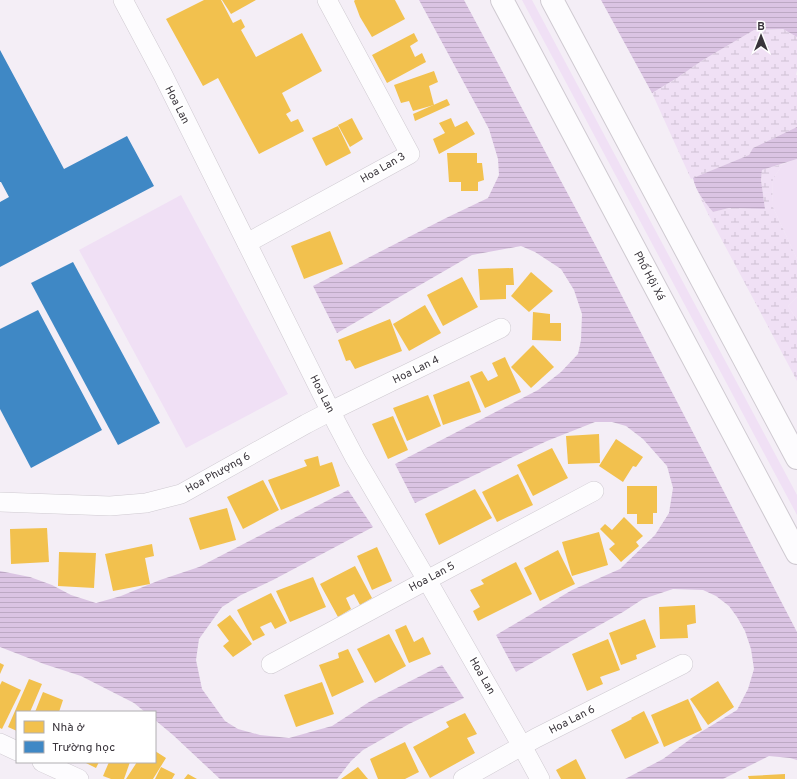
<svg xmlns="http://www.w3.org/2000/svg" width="797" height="779" viewBox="0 0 797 779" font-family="Overpass,sans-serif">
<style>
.grass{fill:#f0e0f5}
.wetland{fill:url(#wetland-marsh)}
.water{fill:url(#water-rules)}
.homes{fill:#f2c14e}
.schools{fill:#3f88c5}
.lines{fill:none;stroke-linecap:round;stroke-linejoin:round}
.street-casing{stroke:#cfcad1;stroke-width:20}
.secondary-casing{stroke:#cfcad1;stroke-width:24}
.street{stroke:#fdfcfe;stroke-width:19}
.secondary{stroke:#fdfcfe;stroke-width:22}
.labels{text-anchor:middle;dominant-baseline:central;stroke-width:4;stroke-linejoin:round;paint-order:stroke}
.street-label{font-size:11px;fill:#39343b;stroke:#fff}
</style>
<defs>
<pattern id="wetland-marsh" width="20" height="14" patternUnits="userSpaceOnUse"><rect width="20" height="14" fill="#f0e0f5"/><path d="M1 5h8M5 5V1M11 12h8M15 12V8" fill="none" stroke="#cfc1d3"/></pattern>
<pattern id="water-rules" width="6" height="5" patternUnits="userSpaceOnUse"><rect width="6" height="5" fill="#dbc4e3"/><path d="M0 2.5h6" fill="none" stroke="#bda9c4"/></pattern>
</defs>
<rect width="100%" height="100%" fill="#f4eef6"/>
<g class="grass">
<path d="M522,0H532L797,495V515Z"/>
<path d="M797,159V259L772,205L773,179L783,164Z"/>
<path d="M181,195L288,394L186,448L79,250Z"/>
<path d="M797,297V320L788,306Z"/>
</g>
<g class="wetland">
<path d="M783,29L797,37V70L796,75H797V127L753,148L749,155L691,179L652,93L677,78L703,60L754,30Z"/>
<path d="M783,164L773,179L772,205L797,259V297L788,306L797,320V381L708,214L699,195L713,212L729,208L765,209L761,180L762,170Z"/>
</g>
<g class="water">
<path d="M419,0H464L599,252L797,632V760L790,758L769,756L723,779H625L663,759L696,735L737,710L748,689L754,669L751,649L745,631L737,617L729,606L716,596L703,590L673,589L643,599L623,612L516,672L496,635L572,590L620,569L655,535L669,513L673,488L667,466L643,439L626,426L612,422H595L547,441L415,503L395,464L538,390L561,372L578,354L581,340L582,314L574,290L561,269L535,252L521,246L472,255L337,333L313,286L446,218L488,198L499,175L498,159L489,129Z"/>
<path d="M601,0H797V37L783,29L754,30L703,60L677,78L652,93Z"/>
<path d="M797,127V159L762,170L761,180L765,209L729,208L713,212C704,201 696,192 693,178L749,155L753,148Z"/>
<path d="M348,490L373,527L273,580L241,595L222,607L199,639L196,660L202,689L225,721L238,729L260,735L289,738L332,726L369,702L442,665L464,698L409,724L363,750L351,761L337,779H220L173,735L155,720V712H145L134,703L81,676L44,664L0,647V571L30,577L52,585L71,595L96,603L121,596L160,580L199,567Z"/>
</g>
<g class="homes">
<path d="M204,0H221L233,23L241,19L245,27L241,30L256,57L302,33L322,71L282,93L291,111L286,114L291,122L298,119L304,131L259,154L218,78L203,86L166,19Z"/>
<path d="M222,0H256L231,14Z"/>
<path d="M355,0H395L405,19L372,37L360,17L354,1Z"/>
<path d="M414,33L418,41L410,46L415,57L422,53L426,62L387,83L372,55Z"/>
<path d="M434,71L438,82L429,86L434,105L413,111L409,101L401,103L394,85Z"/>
<path d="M447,99L450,105L415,121L413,114Z"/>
<path d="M352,118L363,139L350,147L338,125Z"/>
<path d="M451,118L455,127L467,121L475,134L439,154L433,139L445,133L439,123Z"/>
<path d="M338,126L351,153L326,166L312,138Z"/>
<path d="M447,153H477V163H482L484,180L478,182V191H461V182H449Z"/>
<path d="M330,231L343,264L304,279L291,246Z"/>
<path d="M513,268L514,285H506V299L480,300L478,269Z"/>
<path d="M531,272L553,291L529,312L511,296Z"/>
<path d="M462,277L478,307L443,326L427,295Z"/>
<path d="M425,305L441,333L409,351L393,324Z"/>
<path d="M533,312L550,314V323H561V341L532,340Z"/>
<path d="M390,319L402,351L355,369L350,360L346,361L338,340Z"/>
<path d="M533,345L554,367L531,388L511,367Z"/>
<path d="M505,357L521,392L485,408L470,376L482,371L488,381L498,376L492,363Z"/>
<path d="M469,381L481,412L443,425L433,395Z"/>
<path d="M428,395L441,426L407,441L393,408Z"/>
<path d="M393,416L408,450L388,459L372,424Z"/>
<path d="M599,434L600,463L568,464L566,436Z"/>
<path d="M616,439L643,457L636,467L633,466L623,482L599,466Z"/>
<path d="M552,448L568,478L533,496L517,465Z"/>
<path d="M318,456L320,466L332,462L340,486L281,510L268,480L307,466L304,460Z"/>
<path d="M518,474L533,505L497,522L482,492Z"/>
<path d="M263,480L279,510L243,529L227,497Z"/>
<path d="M627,486H657V513H653V524H637V514H627Z"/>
<path d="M475,489L492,518L439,545L425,514Z"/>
<path d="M227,508L236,540L200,550L189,518Z"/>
<path d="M624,517L643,536L636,542L639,546L621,562L609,549L615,544L600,529L605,524L612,530Z"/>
<path d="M47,528L49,562L11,564L10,529Z"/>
<path d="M599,532L608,565L572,576L562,542Z"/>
<path d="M152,544L154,556L145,558L150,584L113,591L105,554Z"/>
<path d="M377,547L392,581L372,590L357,556Z"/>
<path d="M558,550L575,584L540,601L524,568Z"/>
<path d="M59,552L96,553L94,588L58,586Z"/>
<path d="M516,562L532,594L478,621L473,611L480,607L470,590L484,584L481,580Z"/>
<path d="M355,566L372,598L360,605L354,594L346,598L351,609L338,617L320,584Z"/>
<path d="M313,577L326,607L290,622L276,591Z"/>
<path d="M271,593L287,623L275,629L271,622L260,627L265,635L253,641L237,610Z"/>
<path d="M695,605L696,623L687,625L688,638L660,639L659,607Z"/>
<path d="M230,615L252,644L233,657L223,646L229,641L217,625Z"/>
<path d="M645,619L656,647L636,655L637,659L621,665L609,633Z"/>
<path d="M406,625L414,642L423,637L431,654L409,663L395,630Z"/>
<path d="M389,634L406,666L375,683L357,649Z"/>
<path d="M608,639L620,670L600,677L603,684L587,691L572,654Z"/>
<path d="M348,649L364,682L332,697L319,665L339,658L338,653Z"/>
<path d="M0,663L4,665L0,674Z"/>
<path d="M29,679L42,684L30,712H17V731L8,727Z"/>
<path d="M2,681L21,690L2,729L0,728V685Z"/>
<path d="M718,681L734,707L708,725L690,699Z"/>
<path d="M322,682L334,714L296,727L284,695Z"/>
<path d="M43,692L63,700L59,712H35Z"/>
<path d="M688,699L702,730L664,747L651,715Z"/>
<path d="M644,711L659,743L625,759L611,730L632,719L631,718Z"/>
<path d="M465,713L477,734L467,738L475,753L430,778L413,747L449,727L446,722Z"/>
<path d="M405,742L419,772L405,779H378L370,759Z"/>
<path d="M155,751L166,758L153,779H126L137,762H155Z"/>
<path d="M576,759L586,779H561L556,770Z"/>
<path d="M84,762H99L96,768Z"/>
<path d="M109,762H130L124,779H111L103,776Z"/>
<path d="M161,767L175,774L172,779H155Z"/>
<path d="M358,767L368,779H341Z"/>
<path d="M188,774L197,779H184Z"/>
<path d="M785,774V779H749L748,776Z"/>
</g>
<g class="schools">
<path d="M0,50L64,169L127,136L154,186L0,267V202L9,197L1,182H0Z"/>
<path d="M73,262L160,423L118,445L31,283Z"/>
<path d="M38,310L102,430L31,468L0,409V329Z"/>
</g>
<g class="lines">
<g class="street-casing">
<g id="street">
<path d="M123,0L163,75L337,424L355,458L427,580L522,746L540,779"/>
<path d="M247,243L410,154L327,0"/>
<path d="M0,502L110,506L146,503L181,494L306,424L331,411L501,328"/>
<path d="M271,664L427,580L594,491"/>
<path d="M0,743L17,751"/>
<path d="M42,762L79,779"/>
<path d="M463,779L536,738L683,664"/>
</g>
</g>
<g class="secondary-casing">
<g id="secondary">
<path d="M502,0L797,553"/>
<path d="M552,0L797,458"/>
</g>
</g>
<use href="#street" class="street"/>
<use href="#secondary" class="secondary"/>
</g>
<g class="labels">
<g class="street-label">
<text transform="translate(177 105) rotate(63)">Hoa Lan</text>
<text transform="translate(383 168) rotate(-30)">Hoa Lan 3</text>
<text transform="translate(649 276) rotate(62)">Phố Hội Xá</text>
<text transform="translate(416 370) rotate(-26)">Hoa Lan 4</text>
<text transform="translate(322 394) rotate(63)">Hoa Lan</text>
<text transform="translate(218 473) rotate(-29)">Hoa Phượng 6</text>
<text transform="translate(432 577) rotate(-28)">Hoa Lan 5</text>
<text transform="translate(482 676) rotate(60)">Hoa Lan</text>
<text transform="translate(572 720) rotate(-27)">Hoa Lan 6</text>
</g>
</g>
<rect x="16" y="711" width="140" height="52" fill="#ffffff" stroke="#b0aeb1"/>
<rect x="24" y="721" width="20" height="12" fill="#f2c14e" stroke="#b0aeb1"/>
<text x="52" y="731" font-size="12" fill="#39343b">Nhà ở</text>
<rect x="24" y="741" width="20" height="12" fill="#3f88c5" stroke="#b0aeb1"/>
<text x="52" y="751" font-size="12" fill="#39343b">Trường học</text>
<g transform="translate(761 36)" stroke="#ffffff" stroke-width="3" paint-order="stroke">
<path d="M0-3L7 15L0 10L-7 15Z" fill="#39343b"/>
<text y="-6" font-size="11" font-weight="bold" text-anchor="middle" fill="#39343b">B</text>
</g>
</svg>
